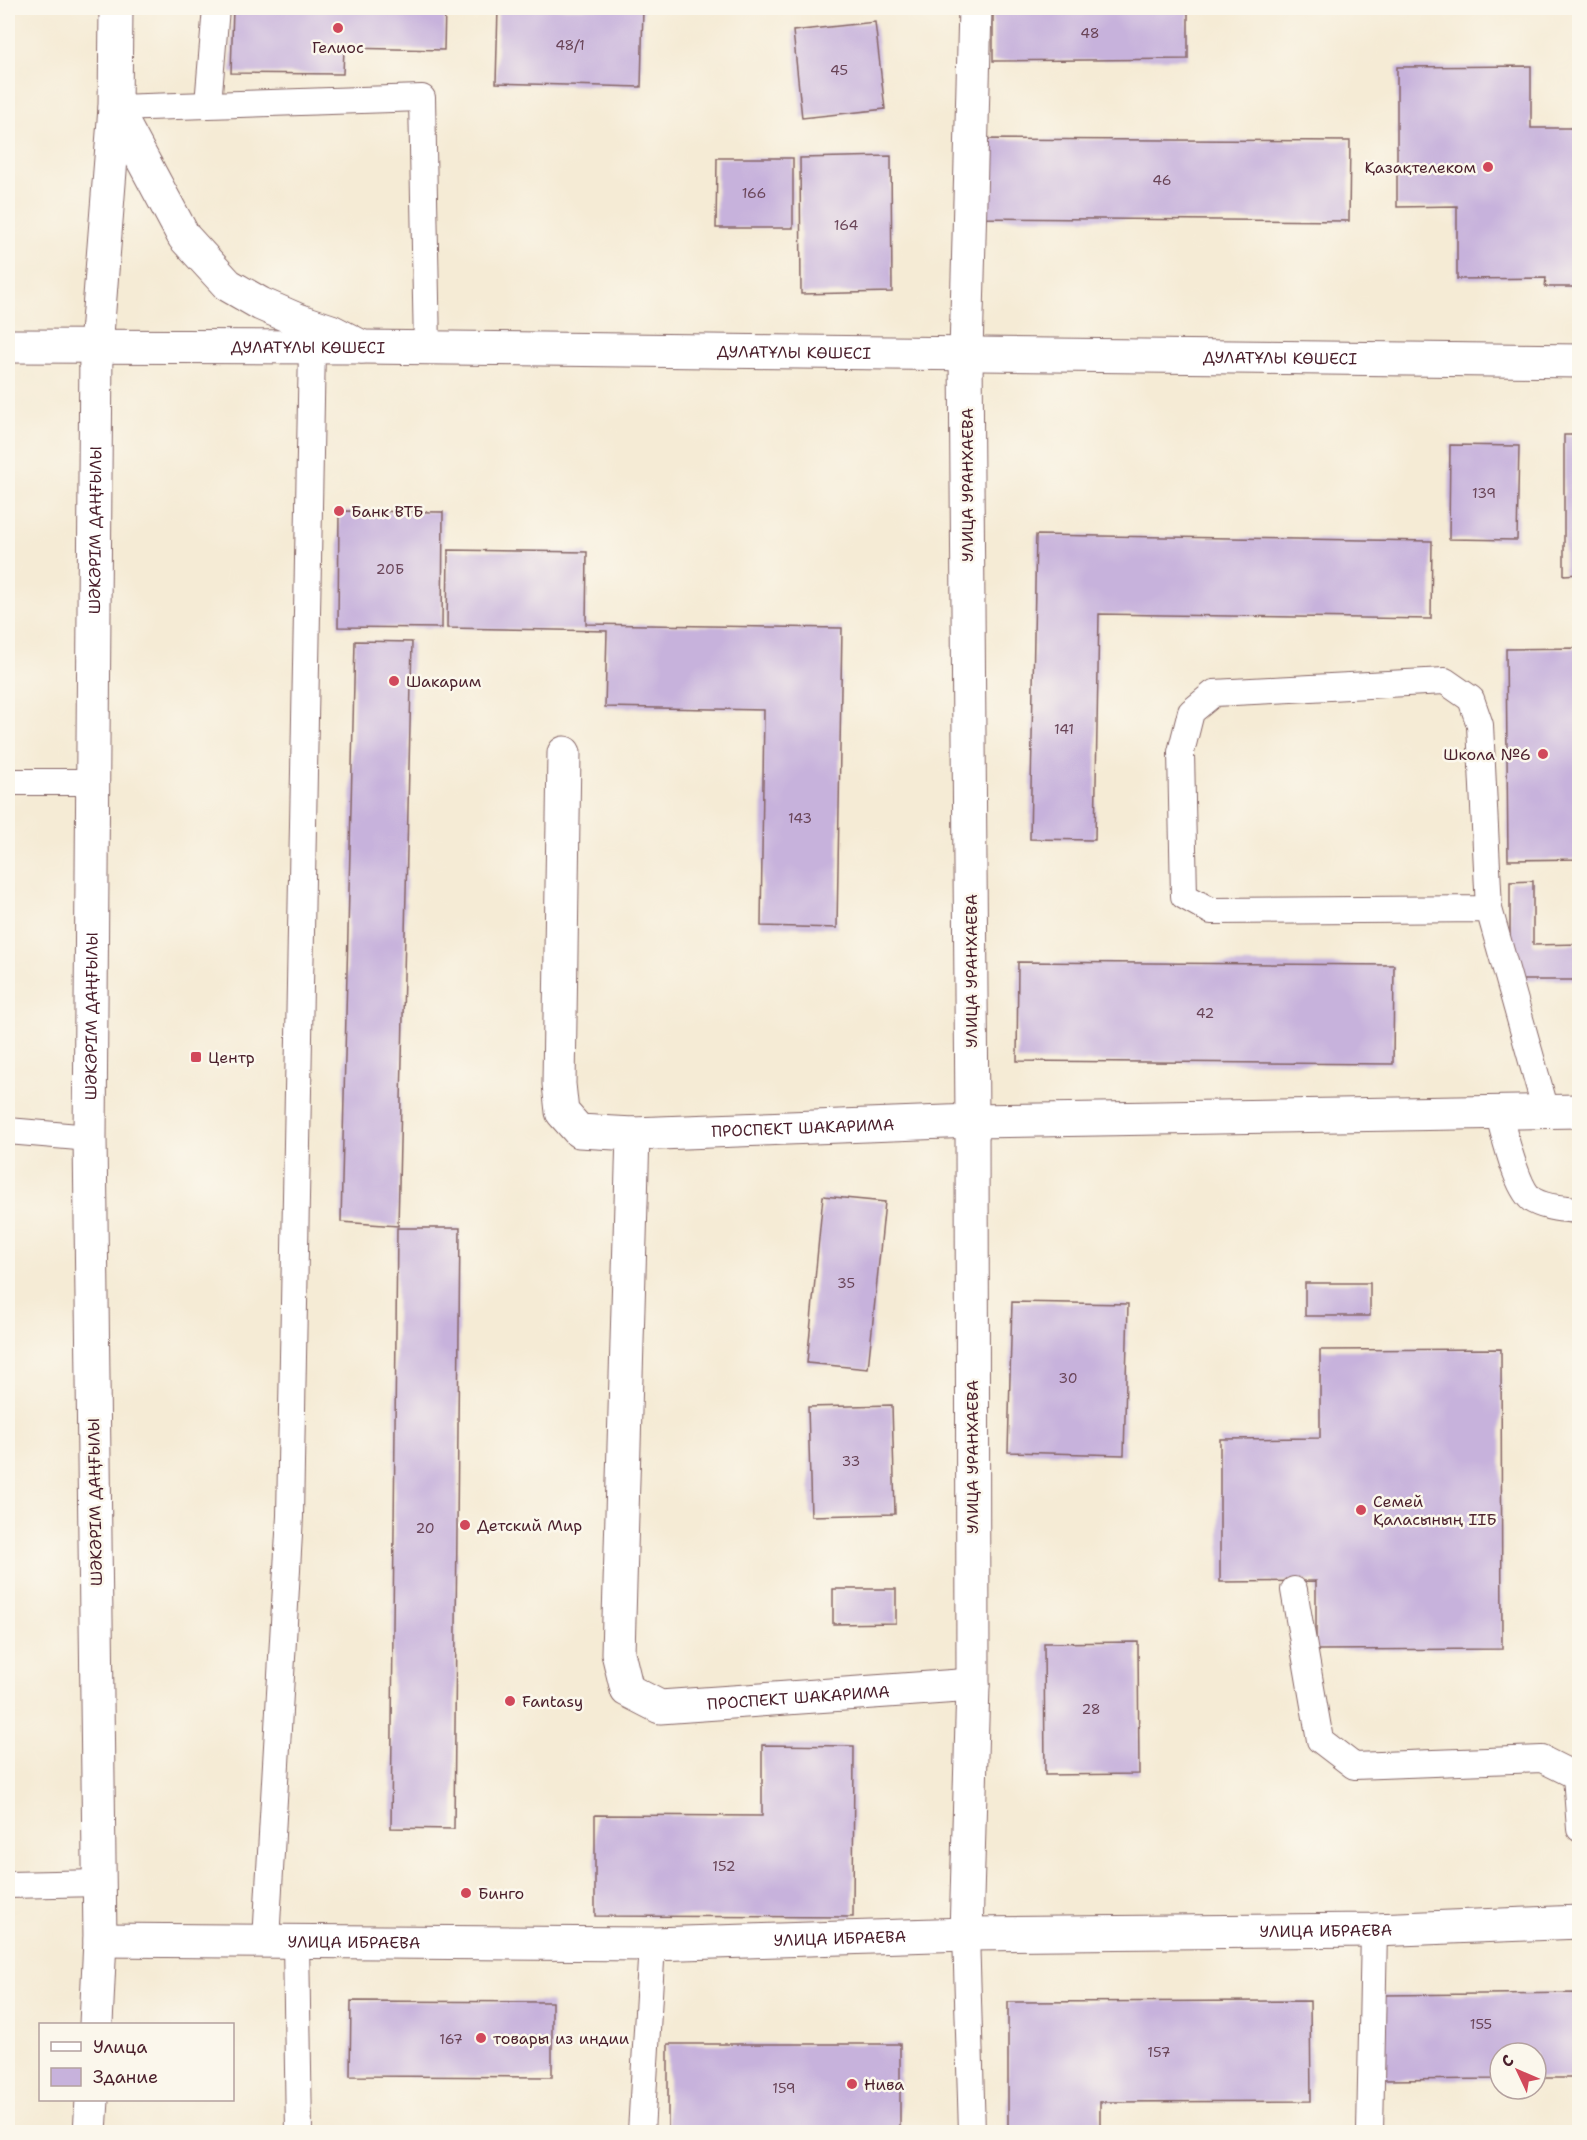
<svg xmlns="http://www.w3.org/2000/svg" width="1587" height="2140" viewBox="0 0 1587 2140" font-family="'Shantell Sans',sans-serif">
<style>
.building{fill:#c7b2dc}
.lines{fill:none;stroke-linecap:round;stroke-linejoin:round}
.lane-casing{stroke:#866666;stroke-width:28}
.street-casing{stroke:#866666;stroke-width:35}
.secondary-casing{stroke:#866666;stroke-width:35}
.primary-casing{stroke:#866666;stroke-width:35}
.lane{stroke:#fff;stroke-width:26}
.street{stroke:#fff;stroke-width:33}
.secondary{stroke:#fff;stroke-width:33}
.primary{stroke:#fff;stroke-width:33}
.poi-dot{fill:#d1495b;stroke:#fbf7ec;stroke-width:2}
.labels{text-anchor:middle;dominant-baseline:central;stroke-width:5;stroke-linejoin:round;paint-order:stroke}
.number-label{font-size:14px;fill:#694457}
.poi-label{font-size:16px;fill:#4a1f2b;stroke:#fbf7ec;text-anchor:start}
.street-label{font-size:16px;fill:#4a1f2b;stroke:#fbf7ec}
</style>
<rect width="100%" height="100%" fill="#fbf7ec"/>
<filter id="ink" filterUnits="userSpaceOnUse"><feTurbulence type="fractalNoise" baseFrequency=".0167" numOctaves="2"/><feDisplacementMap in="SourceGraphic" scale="12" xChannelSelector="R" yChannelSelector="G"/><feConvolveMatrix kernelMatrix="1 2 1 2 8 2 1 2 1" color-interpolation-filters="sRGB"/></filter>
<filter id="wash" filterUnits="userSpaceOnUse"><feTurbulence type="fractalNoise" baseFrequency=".008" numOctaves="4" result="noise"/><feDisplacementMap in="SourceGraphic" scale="24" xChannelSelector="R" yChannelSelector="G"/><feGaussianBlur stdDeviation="1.35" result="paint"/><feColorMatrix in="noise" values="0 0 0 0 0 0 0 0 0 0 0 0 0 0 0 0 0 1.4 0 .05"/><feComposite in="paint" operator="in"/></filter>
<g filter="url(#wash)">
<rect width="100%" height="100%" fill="#f5ebd5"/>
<g id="blocks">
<g class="building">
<path d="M233,8H445L444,50L344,48L343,74L231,73Z"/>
<path d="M498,8H643L641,87L496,83Z"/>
<path d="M993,8H1188V59L993,61Z"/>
<path d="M875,22L885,109L802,118L793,31Z"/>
<path d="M1531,66V128H1580V287H1545L1546,278L1457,279V206L1397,207V67Z"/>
<path d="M974,139L1350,141L1349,221L974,218Z"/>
<path d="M891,156L892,292L801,294L800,158Z"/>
<path d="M717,158H793V228H716Z"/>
<path d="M1564,435H1580V574L1564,575Z"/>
<path d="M1450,445L1519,446L1517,540L1449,539Z"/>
<path d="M339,511L443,512L442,628L338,627Z"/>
<path d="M1036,535L1432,541L1431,619L1099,614L1095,840L1030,839Z"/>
<path d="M448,550L587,552L586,624L842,628L837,928L761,926L764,710L605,707L607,631L447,628Z"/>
<path d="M355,641L412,642L398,1226L341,1222Z"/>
<path d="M1580,648V859L1508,860L1506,649Z"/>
<path d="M1533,881V945L1580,944V980H1510V882Z"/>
<path d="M1018,962L1394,965L1393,1064L1017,1061Z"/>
<path d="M823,1196L885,1202L868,1369L807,1363Z"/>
<path d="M397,1228H460L454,1829L391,1828Z"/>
<rect x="1305" y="1283" width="65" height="33"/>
<path d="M1012,1302L1128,1304L1124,1455L1008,1452Z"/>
<path d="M1501,1349L1502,1649L1316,1650V1581L1220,1582V1439L1320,1438V1350Z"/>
<path d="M892,1405L895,1514L811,1516L808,1407Z"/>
<path d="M833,1589H896V1623L833,1624Z"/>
<path d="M1138,1642L1139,1774L1045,1775L1044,1643Z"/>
<path d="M762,1745L854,1746L853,1917L595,1916V1815L762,1816Z"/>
<path d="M1580,1993V2078H1536V2053H1500V2079L1383,2080L1382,1995Z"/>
<path d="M351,2001L552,2002V2077L350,2076Z"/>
<path d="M1310,2001L1311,2101L1100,2102V2132H1008V2002Z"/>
<rect x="668" y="2044" width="232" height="88"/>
</g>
</g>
</g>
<g filter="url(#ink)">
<use href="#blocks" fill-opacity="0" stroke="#866666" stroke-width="1.5"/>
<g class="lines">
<g class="lane-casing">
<g id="lane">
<path d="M208,104L216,8"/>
<path d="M115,108L422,98L427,348"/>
<path d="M8,782H93"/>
<path d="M1489,909L1211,911L1184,896L1181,752L1191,712L1214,693L1445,681L1471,699L1480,725L1489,909L1546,1111"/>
<path d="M1498,1112C1504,1132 1517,1192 1534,1201C1547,1208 1565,1209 1580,1210"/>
<path d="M8,1131L90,1138"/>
<path d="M1294,1590L1320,1740L1354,1766L1542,1759L1576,1776L1580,1829"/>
<path d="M8,1885L100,1883"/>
<path d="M966,1934L972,2132"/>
<path d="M266,1941L290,1516L312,347"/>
<path d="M296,1941L299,2132"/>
<path d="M641,2132L652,1944"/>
<path d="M1370,2132L1374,1930"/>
</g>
</g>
<g class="street-casing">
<g id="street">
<path id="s1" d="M564,753L559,1084L562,1112L579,1131L633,1134L618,1653L627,1690L660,1707L973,1685"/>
<path id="s2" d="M633,1134L972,1121L1580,1111"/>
<path d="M966,1934L973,1685L972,1121L966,353L975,8"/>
</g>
</g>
<g class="secondary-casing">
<g id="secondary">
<path id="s3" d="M8,346L362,347L1580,361"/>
<path id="s4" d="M100,1940L652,1944L966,1934L1374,1930L1580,1922"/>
</g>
</g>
<g class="primary-casing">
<g id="primary">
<path d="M115,108L184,237L228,285L261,304L298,320L331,331L362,347"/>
<path id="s5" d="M96,2024L100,1940L90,1138L96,347L115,108L116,8"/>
<path d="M90,2132L92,2100"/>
</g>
</g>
<use href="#lane" class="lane"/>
<use href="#street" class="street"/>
<use href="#secondary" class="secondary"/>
<use href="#primary" class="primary"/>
</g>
</g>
<g class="poi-dot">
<circle cx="338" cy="28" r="6"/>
<circle cx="1488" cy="167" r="6"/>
<circle cx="339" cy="511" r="6"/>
<circle cx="394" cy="681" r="6"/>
<circle cx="1543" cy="754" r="6"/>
<rect x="190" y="1051" width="12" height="12" rx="3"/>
<circle cx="1361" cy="1510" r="6"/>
<circle cx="465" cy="1525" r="6"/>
<circle cx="510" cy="1701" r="6"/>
<circle cx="466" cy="1893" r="6"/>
<circle cx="481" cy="2038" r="6"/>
<circle cx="852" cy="2084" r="6"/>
</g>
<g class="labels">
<g class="number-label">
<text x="1090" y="33">48</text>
<text x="570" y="45">48/1</text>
<text x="839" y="70">45</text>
<text x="1162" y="180">46</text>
<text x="754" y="193">166</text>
<text x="846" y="225">164</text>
<text x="1484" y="493">139</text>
<text x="390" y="569">20Б</text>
<text x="1064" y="729">141</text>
<text x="800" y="818">143</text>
<text x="1205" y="1013">42</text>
<text x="846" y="1283">35</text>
<text x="1068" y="1378">30</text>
<text x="851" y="1461">33</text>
<text x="425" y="1528">20</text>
<text x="1091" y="1709">28</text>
<text x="724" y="1866">152</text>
<text x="1481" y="2024">155</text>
<text x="451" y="2039">167</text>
<text x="1159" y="2052">157</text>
<text x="784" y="2088">159</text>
</g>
<g class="poi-label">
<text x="338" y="47" text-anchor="middle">Гелиос</text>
<text x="1476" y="167" text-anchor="end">Қазақтелеком</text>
<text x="351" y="511">Банк ВТБ</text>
<text x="406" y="681">Шакарим</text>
<text x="1531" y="754" text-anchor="end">Школа №6</text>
<text x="208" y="1057">Центр</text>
<text x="1373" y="1501">Семей<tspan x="1373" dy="18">Қаласының ІІБ</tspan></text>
<text x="477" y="1525">Детский Мир</text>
<text x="522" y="1701">Fantasy</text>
<text x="478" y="1893">Бинго</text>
<text x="493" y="2038">товары из индии</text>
<text x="864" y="2084">Нива</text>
</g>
<g class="street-label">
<text stroke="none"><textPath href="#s3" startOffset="300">ДУЛАТҰЛЫ КӨШЕСІ</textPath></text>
<text stroke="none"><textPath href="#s3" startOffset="786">ДУЛАТҰЛЫ КӨШЕСІ</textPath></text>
<text stroke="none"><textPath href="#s3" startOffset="1272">ДУЛАТҰЛЫ КӨШЕСІ</textPath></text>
<text transform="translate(967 485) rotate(-90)">УЛИЦА УРАНХАЕВА</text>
<text stroke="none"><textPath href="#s5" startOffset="1494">ШӘКӘРІМ ДАҢҒЫЛЫ</textPath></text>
<text transform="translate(971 971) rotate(-90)">УЛИЦА УРАНХАЕВА</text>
<text stroke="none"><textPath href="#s5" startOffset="1008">ШӘКӘРІМ ДАҢҒЫЛЫ</textPath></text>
<text stroke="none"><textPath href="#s2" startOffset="170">ПРОСПЕКТ ШАКАРИМА</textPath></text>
<text transform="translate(972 1457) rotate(-90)">УЛИЦА УРАНХАЕВА</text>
<text transform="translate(95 1502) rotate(-91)">ШӘКӘРІМ ДАҢҒЫЛЫ</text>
<text stroke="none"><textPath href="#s1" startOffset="1172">ПРОСПЕКТ ШАКАРИМА</textPath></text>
<text stroke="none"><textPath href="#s4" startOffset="1226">УЛИЦА ИБРАЕВА</textPath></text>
<text stroke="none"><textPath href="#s4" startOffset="740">УЛИЦА ИБРАЕВА</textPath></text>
<text stroke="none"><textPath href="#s4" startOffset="254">УЛИЦА ИБРАЕВА</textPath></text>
</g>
</g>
<rect width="1587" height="2140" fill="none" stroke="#fbf7ec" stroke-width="30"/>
<rect x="39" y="2023" width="195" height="78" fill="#fbf7ec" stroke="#b4a19f" stroke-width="1.5"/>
<rect x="51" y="2042" width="30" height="9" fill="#ffffff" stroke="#b4a19f" stroke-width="1.5"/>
<text x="93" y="2053" font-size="18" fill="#4a1f2b">Улица</text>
<rect x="51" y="2068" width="30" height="18" fill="#c7b2dc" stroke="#b4a19f" stroke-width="1.5"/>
<text x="93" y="2083" font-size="18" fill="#4a1f2b">Здание</text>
<g transform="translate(1518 2071) rotate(314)"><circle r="28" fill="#fbf7ec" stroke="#b4a19f" stroke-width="1.5"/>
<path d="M0-4.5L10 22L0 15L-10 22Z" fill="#d1495b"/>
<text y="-9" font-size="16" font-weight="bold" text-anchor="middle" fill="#4a1f2b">С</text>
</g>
</svg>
